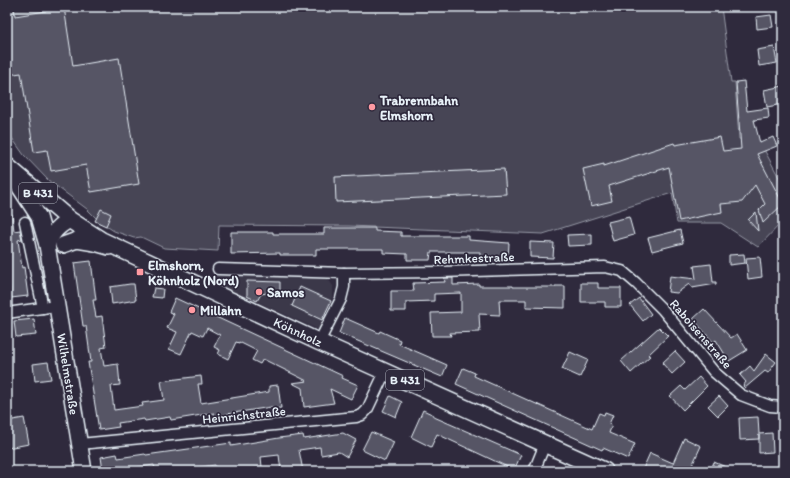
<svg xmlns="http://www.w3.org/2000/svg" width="790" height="478" viewBox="0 0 790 478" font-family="Itim,sans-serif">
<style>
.built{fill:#3b3749}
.green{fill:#464455;stroke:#979aa6}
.building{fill:#575565;stroke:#e8f1f8}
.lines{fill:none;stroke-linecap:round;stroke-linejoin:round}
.minor-casing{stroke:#e8f1f8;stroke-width:13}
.secondary-casing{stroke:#e8f1f8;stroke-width:18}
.primary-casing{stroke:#e8f1f8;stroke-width:19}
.minor{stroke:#2f2a3d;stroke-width:10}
.secondary{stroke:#2f2a3d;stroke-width:15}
.primary{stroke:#2f2a3d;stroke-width:16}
.poi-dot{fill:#ff9aa2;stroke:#2f2a3d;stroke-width:1.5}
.labels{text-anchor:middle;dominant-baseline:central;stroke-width:3.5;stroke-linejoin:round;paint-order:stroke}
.shield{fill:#2f2a3d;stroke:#b0b5c0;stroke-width:1}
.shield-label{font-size:12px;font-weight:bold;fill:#e8f1f8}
.poi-label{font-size:13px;font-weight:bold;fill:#e8f1f8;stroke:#2f2a3d;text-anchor:start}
.street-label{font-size:13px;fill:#e8f1f8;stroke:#2f2a3d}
</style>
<rect width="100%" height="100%" fill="#2f2a3d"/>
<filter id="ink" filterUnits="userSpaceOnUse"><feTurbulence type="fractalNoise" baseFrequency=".025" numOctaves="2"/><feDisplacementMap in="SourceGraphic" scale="8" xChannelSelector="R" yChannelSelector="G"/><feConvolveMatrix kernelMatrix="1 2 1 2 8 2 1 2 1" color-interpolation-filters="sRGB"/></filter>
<g filter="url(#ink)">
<path class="built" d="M215,272L326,276L333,286V296L319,330L214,282Z"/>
<path class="green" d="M7,7H721L731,82H735L739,139L760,142L783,185V221L758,247L721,223H677L672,193L543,234L349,226L219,225L218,251L164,248L141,237L134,238L114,231L100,222L87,209L48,180L24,155L7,131Z"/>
<g class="building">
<path d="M7,7H14L15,16L46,11V7H64L73,66L119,58L139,184L91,192L86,165L51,171L47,150L34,152L21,73L8,75Z"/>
<path d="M771,15L773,27L757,29L756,17Z"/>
<path d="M774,47L777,63L759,66L757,50Z"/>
<path d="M744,81L747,111L768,108L769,118L754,120L760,143L773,137L777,146L757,154L783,204L763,223L759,210L765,204L755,185L742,202L721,204L722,212L679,221L669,167L609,186L612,201L591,206L583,169L604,164V166L674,143L675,145L720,137L723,151L741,149L736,82Z"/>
<path d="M783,86V104L767,107L764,90Z"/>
<path d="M504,169L506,194L336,202L335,177Z"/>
<path d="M101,209L111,214L106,226L95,221Z"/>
<path d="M756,212L758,231L748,220Z"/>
<path d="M12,214L14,231L20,230L22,239L18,240L22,268L24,267L28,296L11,298L7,263V215Z"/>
<path d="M629,217L634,235L613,241L608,222Z"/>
<path d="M324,228H375V231L401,232V236H469V240L509,243L508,261L480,259V252H431L430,260H407V254L383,253V249H316V255H280V253L231,254V232H273V234H324Z"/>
<path d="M680,230L683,243L652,251L648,238Z"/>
<path d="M592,234V245L568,246L567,235Z"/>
<path d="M530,242L554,243L553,258L530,257Z"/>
<path d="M744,254L745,263L729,265V255Z"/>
<path d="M760,257L762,277L748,279L746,258Z"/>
<path d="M91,261L96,300H93L96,317L102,316L106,347L101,348L104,366L118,364L120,385L111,386L114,410L143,406L142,403L164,400L161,381L201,376L202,384H198L201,403L269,392V386L278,385L281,408L272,409L271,407L215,416L214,413L171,420L170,417L145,421L144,419L118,423L119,427L99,430L88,362H91L86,326H83L74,263Z"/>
<path d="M711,264L713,282H716V284L692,288L689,284L677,293L668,292L670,276L696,279L694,266Z"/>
<path d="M444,278H453V285L479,284V286H513V287H555V286H565V308L526,307V300H499L500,315L479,314L480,332L450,333L451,336H432L431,313L461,312V293L434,294V301L406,302V311H391V291H414L413,283L445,282Z"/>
<path d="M247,281L280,282V291L261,294L257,301L247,296Z"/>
<path d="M581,283H598V288H621V307H605V302H581Z"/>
<path d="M130,284H134L136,300L112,304L110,287Z"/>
<path d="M300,287L331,301L322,320L292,306Z"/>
<path d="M154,288L163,289L162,298L152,297Z"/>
<path d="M175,298L343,376L342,378L358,385L351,399L330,389L334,403L304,407L302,388L292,383L307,381L263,359L260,364L252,360L257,351L239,342V343L236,342L228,359L218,354L220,350L214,347L220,335L207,328L203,336L192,331L181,354L169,349L177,332L167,328L174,314L169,312Z"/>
<path d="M639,298L651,314L643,321L630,305Z"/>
<path d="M704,309L731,338L737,334L747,350L729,361L716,340L713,342L693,319Z"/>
<path d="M345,318L379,333L380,331L400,340L399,344L447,365L442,377L339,333Z"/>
<path d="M34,319L36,335L16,337L14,321Z"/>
<path d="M659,327L668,336L648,355L650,356L631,373L621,361Z"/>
<path d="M675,351L685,362L672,374L662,363Z"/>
<path d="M570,352L588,360L580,377L562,369Z"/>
<path d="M766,354L776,362L768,373L765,371L745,388L743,386L746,382L740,375L750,366L754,371Z"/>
<path d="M48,362L51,379L35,381L33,364Z"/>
<path d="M463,368L475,373L474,376L592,429L599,413L604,415L605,412L613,415L609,424L612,425L609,433L635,444L628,459L603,448L602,450L456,384Z"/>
<path d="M699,377L707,386L683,410L670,396L681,386L685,390Z"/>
<path d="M390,396L402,402L396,417L383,411Z"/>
<path d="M719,396L728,406L718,416L708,406Z"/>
<path d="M423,410L434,415V417L521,455L514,470L437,434L431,447L411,437Z"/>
<path d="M758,417L759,434L772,433L773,452L759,453V435V439L740,440L739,418Z"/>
<path d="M24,418L29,444L7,448V421Z"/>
<path d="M371,432L394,442L385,461L362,450Z"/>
<path d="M343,433L356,440L347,457L339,452L321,455L320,447L299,450L303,471H281L279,455L261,457L262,467L238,471H216L215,465L175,471H155L154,465L120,470V471H103L101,457L117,454L118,458L145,454L146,455L231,443V446L279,438L303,435L304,439Z"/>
<path d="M684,438L701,446L690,470L692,471H642L650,453L673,463Z"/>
<path d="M714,462L735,471H710Z"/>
</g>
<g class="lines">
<g class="minor-casing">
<g id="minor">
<path d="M25,222L43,308"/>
<path d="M218,269L344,273L441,272L605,267L622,271L636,283L663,310L714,372L741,395L770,406L783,407"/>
<path d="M7,313L49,307"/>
<path d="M319,342L341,299L344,287V273"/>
<path d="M80,444L356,417L362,415L367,410L385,372"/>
<path d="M534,471L545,444"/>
</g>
</g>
<g class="secondary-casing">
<g id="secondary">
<path d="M9,171L39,217L47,245L84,471"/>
<path d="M47,245C52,233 58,226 70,220"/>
<path d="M63,245L77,240L95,243L109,247"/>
</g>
</g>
<g class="primary-casing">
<path id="primary" d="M7,166L70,220L101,240L319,342L605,471"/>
</g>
<use href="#minor" class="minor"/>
<use href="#secondary" class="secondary"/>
<use href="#primary" class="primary"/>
</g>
</g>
<g class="poi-dot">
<circle cx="372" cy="107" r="4"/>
<rect x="136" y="268" width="8" height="8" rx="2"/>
<circle cx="259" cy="292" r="4"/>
<circle cx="192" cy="310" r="4"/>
</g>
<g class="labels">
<g class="shield">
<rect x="19" y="183" width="38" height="20" rx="3"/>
<rect x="386" y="370" width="38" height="20" rx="3"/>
</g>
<g class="shield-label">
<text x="38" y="193">B 431</text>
<text x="405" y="380">B 431</text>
</g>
<g class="poi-label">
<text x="380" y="100">Trabrennbahn<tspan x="380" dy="15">Elmshorn</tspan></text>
<text x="148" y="265">Elmshorn,<tspan x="148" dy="15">Köhnholz (Nord)</tspan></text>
<text x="267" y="292">Samos</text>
<text x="200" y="310">Millahn</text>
</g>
<g class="street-label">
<text transform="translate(474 258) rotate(-2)">Rehmkestraße</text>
<text transform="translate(298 332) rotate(25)">Köhnholz</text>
<text transform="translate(701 334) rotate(49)">Raboisenstraße</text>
<text transform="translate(68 374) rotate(81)">Wilhelmstraße</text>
<text transform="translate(244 415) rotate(-6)">Heinrichstraße</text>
</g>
</g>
<rect width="790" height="478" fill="none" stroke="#2f2a3d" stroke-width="24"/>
<rect x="12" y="12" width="766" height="454" fill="none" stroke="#e8f1f8" stroke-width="1.5" filter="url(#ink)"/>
</svg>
